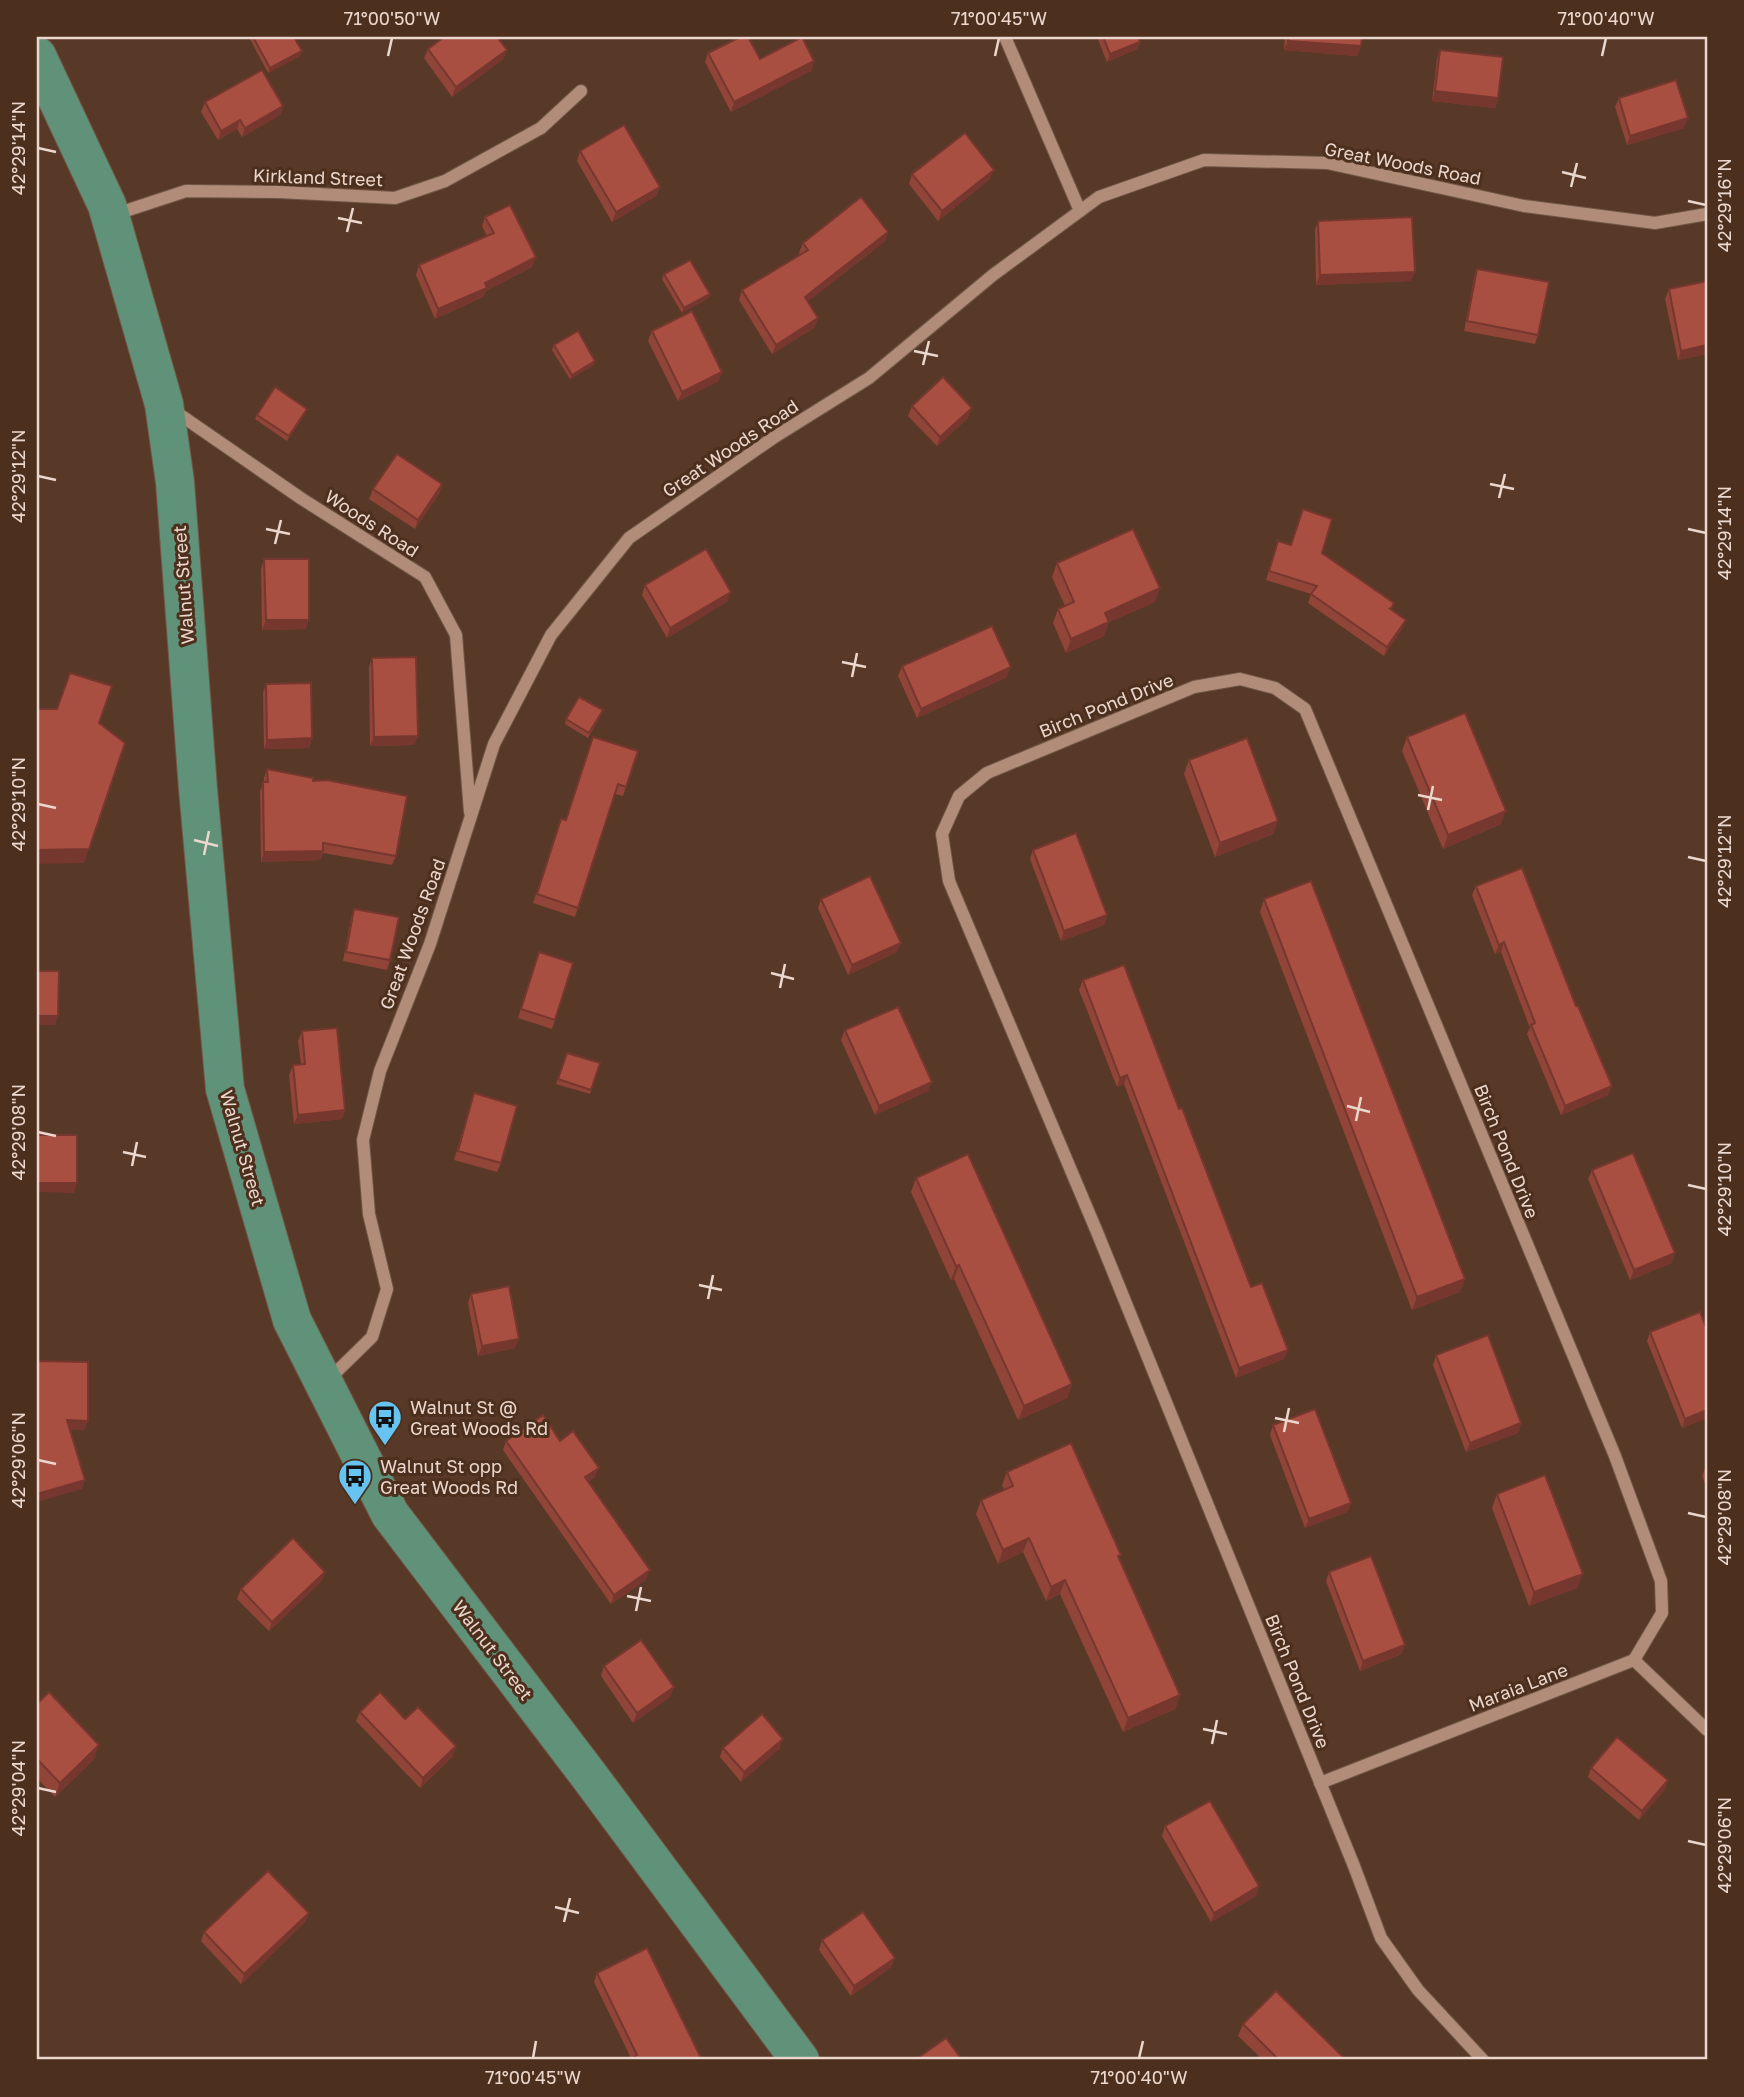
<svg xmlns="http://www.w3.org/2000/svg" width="1744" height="2097" viewBox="0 0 1744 2097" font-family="'Golos Text',sans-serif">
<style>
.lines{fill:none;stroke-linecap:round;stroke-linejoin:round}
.minor-casing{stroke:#715747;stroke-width:14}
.major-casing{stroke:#715747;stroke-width:40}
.minor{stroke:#b18d79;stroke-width:12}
.major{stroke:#5f9279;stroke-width:38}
.wall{fill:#914438}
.shaded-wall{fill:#76372e}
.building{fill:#a94f41;stroke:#76372e;stroke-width:2}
.ticks{fill:none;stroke:#ebd7cd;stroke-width:2.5}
.labels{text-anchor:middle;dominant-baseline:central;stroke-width:6;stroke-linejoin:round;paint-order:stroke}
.street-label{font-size:18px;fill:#ebd7cd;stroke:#4d2f1d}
.poi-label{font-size:18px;fill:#ebd7cd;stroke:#4d2f1d;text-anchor:start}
.neatline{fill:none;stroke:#ebd7cd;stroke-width:2.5}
.ticks-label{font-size:18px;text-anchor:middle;fill:#ebd7cd}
</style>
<rect width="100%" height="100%" fill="#583927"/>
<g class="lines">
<g class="minor-casing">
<g id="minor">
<path d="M1005,37L1080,211"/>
<path d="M113,215L186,191L279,192L395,198L445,181L541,128L581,91"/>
<path d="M173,410L302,499L425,577L456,635L470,812"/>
<path d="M327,1381L372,1337L387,1289L369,1214L363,1140L380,1071L430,944L494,744L551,635L629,538L773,438L869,378L993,275L1099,197L1204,160L1327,163L1524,206L1655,223L1707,214"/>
<path d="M1634,1660L1707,1730"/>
<path d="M1320,1783L1634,1660"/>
<path d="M1483,2060L1418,1990L1381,1938L1354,1866L1097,1232L949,881L942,834L959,796L987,773L1194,687L1240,679L1275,688L1305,709L1615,1456L1661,1581L1662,1613L1634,1660"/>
</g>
</g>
<g class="major-casing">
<path id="major" d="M37,56L107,205L164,404L175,482L198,789L225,1089L292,1320L390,1514L590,1777L800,2060"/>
</g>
<use href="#minor" class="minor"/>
<use href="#major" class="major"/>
</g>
<g class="wall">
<path d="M249,37H294L300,56L268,73Z"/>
<path d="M1097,37H1138L1140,42L1137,49L1107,62Z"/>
<path d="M1285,37H1362L1361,46L1357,56L1284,50Z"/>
<path d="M428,49L507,50L503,59L452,97L424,58Z"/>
<path d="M1440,50L1498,98L1495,108L1432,101L1437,59Z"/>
<path d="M708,53L760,59L814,61L811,71L731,112L705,62Z"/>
<path d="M1619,98L1684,128L1627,145L1615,107Z"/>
<path d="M205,102L283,106L280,115L242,137L237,129L218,140L201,112Z"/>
<path d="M580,151L660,187L656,196L612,222L577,161Z"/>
<path d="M912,174L990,179L938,221L909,184Z"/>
<path d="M485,217L532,267L486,291L483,297L435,319L416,275L419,265L487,236L482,226Z"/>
<path d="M1318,221L1411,281L1316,285L1315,230Z"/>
<path d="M888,232L885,241L807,302L818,318L814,328L772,354L739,300L742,290L800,255L799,253L803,243Z"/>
<path d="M1477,269L1538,335L1535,344L1464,331L1474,278Z"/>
<path d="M664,274L710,294L708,298L682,313L662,279Z"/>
<path d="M1707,281V354L1678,360L1665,299L1669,289Z"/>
<path d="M652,331L719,381L678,401L648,341Z"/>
<path d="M554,345L594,365L570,379L552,350Z"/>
<path d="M912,406L968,418L937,446L908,416Z"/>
<path d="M307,409L305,414L287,441L255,419L257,415Z"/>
<path d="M442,484L439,494L415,529L369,499L373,489Z"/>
<path d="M1278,541L1322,553L1394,603L1391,610L1402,629L1384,656L1308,603L1311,594L1266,580Z"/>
<path d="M264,559L306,629L262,630L261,569Z"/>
<path d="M1057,563L1155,602L1109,622L1104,636L1066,653L1053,623L1058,609L1065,606L1052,577Z"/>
<path d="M645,585L728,601L667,638L642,595Z"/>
<path d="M372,658L418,736L414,745L370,746L369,667Z"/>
<path d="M902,666L1007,677L917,718L898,676Z"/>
<path d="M266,684L312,738L309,748L264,749L263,693Z"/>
<path d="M601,715L588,738L565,724L566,719Z"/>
<path d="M1407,737L1501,824L1443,849L1402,751Z"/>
<path d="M638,751L623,796L615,794L575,917L533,903L561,819L566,820Z"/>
<path d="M1189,760L1278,821L1273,834L1215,857L1184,774Z"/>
<path d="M267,769L313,781L396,856L392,865L323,853L320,860L261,862L260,791L264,782V778Z"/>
<path d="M1033,850L1107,915L1104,925L1061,941L1030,859Z"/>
<path d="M1476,886L1576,1006L1608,1095L1561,1115L1527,1034L1530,1028L1501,952L1495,954L1472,895Z"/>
<path d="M821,899L897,952L848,975L818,908Z"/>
<path d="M1264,899L1465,1279L1460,1292L1412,1310L1260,912Z"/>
<path d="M354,909L390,960L387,970L343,961L351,918Z"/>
<path d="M539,952L573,963L552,1029L518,1018Z"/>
<path d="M1083,980L1179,1109L1251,1287L1284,1359L1236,1378L1124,1084L1117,1087L1079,990Z"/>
<path d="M845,1030L928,1091L875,1115L841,1040Z"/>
<path d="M302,1031L345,1110L342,1119L294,1124L289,1075L293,1065L301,1064L298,1041Z"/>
<path d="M567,1053L600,1063L590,1094L556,1084Z"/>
<path d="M474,1093L501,1163L497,1172L454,1160Z"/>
<path d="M1592,1170L1672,1263L1630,1280L1588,1179Z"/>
<path d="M916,1178L1072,1384L1067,1398L1018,1420L954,1279L951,1280L911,1192Z"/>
<path d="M471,1294L515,1348L478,1356L468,1303Z"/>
<path d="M1707,1330V1418L1682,1428L1647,1341L1650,1332Z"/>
<path d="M1436,1355L1521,1423L1518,1433L1466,1452L1433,1365Z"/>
<path d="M1273,1425L1351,1503L1347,1512L1305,1528L1270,1435Z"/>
<path d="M506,1441H560L595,1477L588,1482L646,1580L611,1604L503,1450Z"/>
<path d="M1707,1464V1488L1702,1476Z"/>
<path d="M1007,1472L1120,1559L1180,1695L1175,1709L1123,1732L1060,1594L1046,1601L1023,1552L998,1564L976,1514L981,1500L1004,1490L1002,1485Z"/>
<path d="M1497,1494L1577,1588L1529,1606L1492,1508Z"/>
<path d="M1329,1572L1402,1654L1360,1671L1326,1581Z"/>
<path d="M322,1581L269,1631L237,1599L241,1589Z"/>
<path d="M604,1666L674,1687L670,1697L633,1723L601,1676Z"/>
<path d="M37,1704L94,1759L55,1797L37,1778Z"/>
<path d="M360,1712L405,1719L453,1756L420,1788L356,1721Z"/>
<path d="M723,1748H780L741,1782L720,1757Z"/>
<path d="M1591,1768L1665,1789L1639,1820L1588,1777Z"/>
<path d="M1165,1826L1259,1886L1256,1896L1211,1922L1162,1836Z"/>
<path d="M309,1913L305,1922L241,1984L201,1941L204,1932Z"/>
<path d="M822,1940L895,1958L891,1967L851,1996L819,1950Z"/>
<path d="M597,1973L702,2060H628L631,2058L594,1982Z"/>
<path d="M1243,2024L1346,2060H1263L1238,2036Z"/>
</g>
<g class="shaded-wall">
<path d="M1288,41L1361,46L1357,56L1284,50Z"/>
<path d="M1140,42L1137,49L1107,62L1110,54Z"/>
<path d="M507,50L503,59L452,97L456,87Z"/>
<path d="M302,51L300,56L268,73L270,68Z"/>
<path d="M814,61L811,71L731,112L734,102Z"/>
<path d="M1435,91L1498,98L1495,108L1432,101Z"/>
<path d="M283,106L280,115L242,137L245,128Z"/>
<path d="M1688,118L1684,128L1627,145L1630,136Z"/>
<path d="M240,120L237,129L218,140L221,131Z"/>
<path d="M994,170L990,179L938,221L942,211Z"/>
<path d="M660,187L656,196L612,222L616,212Z"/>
<path d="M888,232L885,241L801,307L805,297Z"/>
<path d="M536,257L532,267L486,291L483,297L435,319L438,309Z"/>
<path d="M1415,272L1411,281L1316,285L1320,275Z"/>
<path d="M710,294L708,298L682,313L684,308Z"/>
<path d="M818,318L814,328L772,354L776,345Z"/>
<path d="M1707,345V354L1678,360L1681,351Z"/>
<path d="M595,361L594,365L570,379L572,375Z"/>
<path d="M722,372L719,381L678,401L682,392Z"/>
<path d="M972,408L968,418L937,446L940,437Z"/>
<path d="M307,409L305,414L287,441L289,436Z"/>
<path d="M442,484L439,494L415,529L418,520Z"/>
<path d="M1160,588L1155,602L1109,622L1104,636L1066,653L1071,639L1105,613Z"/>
<path d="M731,592L728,601L667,638L670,628Z"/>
<path d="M266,620H309L306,629L262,630Z"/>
<path d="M1406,620L1402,629L1384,656L1387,647Z"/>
<path d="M1011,667L1007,677L917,718L921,709Z"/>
<path d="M418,736L414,745L370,746L374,737Z"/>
<path d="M312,738L309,748L264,749L267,740Z"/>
<path d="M1506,811L1501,824L1443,849L1448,835Z"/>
<path d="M1278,821L1273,834L1215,857L1220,843Z"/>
<path d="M89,849L84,863L37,864V850Z"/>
<path d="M323,851L320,860L261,862L264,852Z"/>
<path d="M1107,915L1104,925L1061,941L1064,931Z"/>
<path d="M1504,942L1501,952L1495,954L1499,945Z"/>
<path d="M901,943L897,952L848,975L852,965Z"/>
<path d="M37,1016H58L55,1025H37Z"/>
<path d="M1127,1075L1124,1084L1117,1087L1120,1078Z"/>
<path d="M932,1082L928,1091L875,1115L879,1106Z"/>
<path d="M1612,1086L1608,1095L1561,1115L1565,1106Z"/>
<path d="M345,1110L342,1119L294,1124L298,1115Z"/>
<path d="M37,1183H77L74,1193L37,1192Z"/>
<path d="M1675,1253L1672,1263L1630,1280L1634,1270Z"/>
<path d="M959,1265L954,1279L951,1280L956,1266Z"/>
<path d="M1465,1279L1460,1292L1412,1310L1417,1297Z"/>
<path d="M519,1339L515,1348L478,1356L482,1346Z"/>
<path d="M1288,1350L1284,1359L1236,1378L1239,1368Z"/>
<path d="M1072,1384L1067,1398L1018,1420L1024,1406Z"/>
<path d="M1707,1410V1418L1682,1428L1685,1419Z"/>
<path d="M67,1420L88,1421L84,1430H64Z"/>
<path d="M1521,1423L1518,1433L1466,1452L1470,1443Z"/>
<path d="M599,1468L595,1477L582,1487L585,1477Z"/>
<path d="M85,1480L82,1489L37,1502V1494Z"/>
<path d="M1351,1503L1347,1512L1305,1528L1309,1519Z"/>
<path d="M1029,1538L1023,1552L998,1564L1003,1550Z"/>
<path d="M650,1570L646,1580L611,1604L614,1595Z"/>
<path d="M325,1572L322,1581L269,1631L272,1622Z"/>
<path d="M1583,1574L1577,1588L1529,1606L1534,1592Z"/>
<path d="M1065,1580L1060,1594L1046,1601L1051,1587Z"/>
<path d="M1405,1645L1402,1654L1360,1671L1363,1661Z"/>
<path d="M674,1687L670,1697L633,1723L637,1713Z"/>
<path d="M1180,1695L1175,1709L1123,1732L1128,1718Z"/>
<path d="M783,1739L780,1748L741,1782L744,1772Z"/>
<path d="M99,1745L94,1759L55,1797L60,1783Z"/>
<path d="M456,1746L453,1756L420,1788L423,1778Z"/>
<path d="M1668,1780L1665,1789L1639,1820L1642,1811Z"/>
<path d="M1259,1886L1256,1896L1211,1922L1214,1913Z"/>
<path d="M309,1913L305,1922L241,1984L244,1974Z"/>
<path d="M895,1958L891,1967L851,1996L854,1986Z"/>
</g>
<g class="building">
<path d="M253,37H294L302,51L270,68Z"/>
<path d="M444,37H497L507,50L456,87L428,49Z"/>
<path d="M740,37H748L760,59L802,37L814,61L734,102L708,53Z"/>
<path d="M1103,37H1138L1140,42L1110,54Z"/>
<path d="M1288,37H1362L1361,46L1288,41Z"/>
<path d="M1440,50L1503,57L1498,98L1435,91Z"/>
<path d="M262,70L283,106L245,128L240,120L221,131L205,102Z"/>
<path d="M1676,80L1688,118L1630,136L1619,98Z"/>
<path d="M624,125L660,187L616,212L580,151Z"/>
<path d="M965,133L994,170L942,211L912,174Z"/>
<path d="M861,197L888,232L805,297L818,318L776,345L742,290L808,250L803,243Z"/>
<path d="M510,205L536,257L485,283L487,288L438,309L419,265L494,233L485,217Z"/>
<path d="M1412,217L1415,272L1320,275L1318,221Z"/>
<path d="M690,260L710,294L684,308L664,274Z"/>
<path d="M1477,269L1549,282L1538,335L1467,321Z"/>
<path d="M1707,281V345L1681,351L1669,289Z"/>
<path d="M692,311L722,372L682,392L652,331Z"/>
<path d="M578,331L595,361L572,375L554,345Z"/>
<path d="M943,377L972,408L940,437L912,406Z"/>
<path d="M275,387L307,409L289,436L257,415Z"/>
<path d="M397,454L442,484L418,520L373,489Z"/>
<path d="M1303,509L1332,519L1322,553L1394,603L1391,609L1389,608L1406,620L1387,647L1311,594L1317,586L1269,571L1278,541L1291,545Z"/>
<path d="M1133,529L1160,588L1105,613L1109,622L1071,639L1058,609L1074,602L1057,563Z"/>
<path d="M706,549L731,592L670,628L645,585Z"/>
<path d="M264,559H309V620H266Z"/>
<path d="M992,626L1011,667L921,709L902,666Z"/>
<path d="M416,657L418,736L374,737L372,658Z"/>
<path d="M70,673L112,686L99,723L125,743L89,849L37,850V709H57Z"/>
<path d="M311,683L312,738L267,740L266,684Z"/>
<path d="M579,697L603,710L589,733L566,719Z"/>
<path d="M1465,713L1506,811L1448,835L1407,737Z"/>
<path d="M593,737L638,751L626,787L618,784L578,908L537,894L561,819L566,820Z"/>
<path d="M1247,738L1278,821L1220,843L1189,760Z"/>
<path d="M267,769L313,778V781L327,780L407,796L396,856L323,843V851L264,852L263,782H268Z"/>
<path d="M1076,833L1107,915L1064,931L1033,850Z"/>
<path d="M1522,868L1576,1006H1578L1612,1086L1565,1106L1531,1025L1535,1023L1504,942L1499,945L1476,886Z"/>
<path d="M870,876L901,943L852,965L821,899Z"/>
<path d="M1311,881L1465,1279L1417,1297L1264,899Z"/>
<path d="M354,909L399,917L390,960L346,952Z"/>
<path d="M539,952L573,963L555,1020L521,1009Z"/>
<path d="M1124,965L1179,1109L1182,1108L1251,1287L1262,1283L1288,1350L1239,1368L1127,1075L1120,1078L1083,980Z"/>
<path d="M37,971H59L58,1016H37Z"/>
<path d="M898,1007L932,1082L879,1106L845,1030Z"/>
<path d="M337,1028L345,1110L298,1115L293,1065L305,1064L302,1031Z"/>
<path d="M567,1053L600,1063L591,1090L558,1079Z"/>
<path d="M474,1093L517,1106L501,1163L458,1151Z"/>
<rect x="37" y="1135" width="40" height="48"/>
<path d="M1633,1153L1675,1253L1634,1270L1592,1170Z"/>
<path d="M968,1154L1072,1384L1024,1406L959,1265L956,1266L916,1178Z"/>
<path d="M509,1286L519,1339L482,1346L471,1294Z"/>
<path d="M1700,1312L1707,1330V1410L1685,1419L1650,1332Z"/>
<path d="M1488,1335L1521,1423L1470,1443L1436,1355Z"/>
<path d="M37,1361L88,1362V1421L67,1420L85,1480L37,1494Z"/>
<path d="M1315,1409L1351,1503L1309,1519L1273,1425Z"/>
<path d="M543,1415L560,1441L573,1431L599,1468L585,1477L650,1570L614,1595L506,1441Z"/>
<path d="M1071,1443L1121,1555L1118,1556L1180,1695L1128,1718L1065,1580L1051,1587L1029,1538L1003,1550L981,1500L1013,1486L1007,1472Z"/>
<path d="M1545,1475L1583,1574L1534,1592L1497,1494Z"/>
<path d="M293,1538L325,1572L272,1622L241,1589Z"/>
<path d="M1371,1556L1405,1645L1363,1661L1329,1572Z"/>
<path d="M641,1640L674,1687L637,1713L604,1666Z"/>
<path d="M49,1692L99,1745L60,1783L37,1759V1704Z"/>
<path d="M380,1692L405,1719L418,1707L456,1746L423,1778L360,1712Z"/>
<path d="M762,1714L783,1739L744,1772L723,1748Z"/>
<path d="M1617,1737L1668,1780L1642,1811L1591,1768Z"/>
<path d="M1210,1801L1259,1886L1214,1913L1165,1826Z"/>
<path d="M268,1871L309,1913L244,1974L204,1932Z"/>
<path d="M863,1912L895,1958L854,1986L822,1940Z"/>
<path d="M647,1948L702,2060H629L637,2055L597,1973Z"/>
<path d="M1276,1991L1346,2060H1279L1243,2024Z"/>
<path d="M946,2038L962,2060H915Z"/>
</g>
<path class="ticks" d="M388,56L392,38M995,56L999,38M1602,56L1606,38M38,148L56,152M1562,172L1586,178M1571,187L1577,163M1688,201L1706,205M338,218L362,223M347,232L353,208M914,351L938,356M923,365L929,341M38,476L56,480M1490,484L1514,489M1499,498L1505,474M266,529L290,534M1688,529L1706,533M275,544L281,520M842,662L866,667M852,677L857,653M1418,795L1442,800M38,804L56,808M1428,810L1433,786M194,840L218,846M204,855L209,831M1688,857L1706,861M771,973L794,979M780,988L785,964M1347,1106L1370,1112M1356,1121L1361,1097M38,1132L56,1136M123,1152L146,1157M132,1166L137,1142M1688,1185L1706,1189M699,1285L722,1290M708,1299L713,1275M1275,1418L1299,1423M1284,1432L1289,1408M38,1460L56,1464M1688,1513L1706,1517M627,1596L651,1601M636,1611L641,1587M1203,1729L1227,1734M1212,1744L1217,1720M38,1788L56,1792M1688,1841L1706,1845M555,1907L579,1913M564,1922L570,1898M533,2058L536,2041M1139,2058L1143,2041"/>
<defs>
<g id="bus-pin" transform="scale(1.75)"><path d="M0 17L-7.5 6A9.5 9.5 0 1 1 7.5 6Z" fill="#67c4f0" stroke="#4d2f1d"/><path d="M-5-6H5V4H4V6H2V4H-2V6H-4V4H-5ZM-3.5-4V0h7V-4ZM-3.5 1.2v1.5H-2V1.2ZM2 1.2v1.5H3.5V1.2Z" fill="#111"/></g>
</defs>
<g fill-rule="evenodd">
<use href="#bus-pin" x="385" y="1417"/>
<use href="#bus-pin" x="355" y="1476"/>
</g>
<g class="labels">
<g class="street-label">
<text transform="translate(1403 163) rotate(11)">Great Woods Road</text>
<text transform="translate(318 177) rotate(2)">Kirkland Street</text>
<text transform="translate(730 448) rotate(-34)">Great Woods Road</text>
<text transform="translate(372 523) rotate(33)">Woods Road</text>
<text transform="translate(183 585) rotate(-94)">Walnut Street</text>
<text transform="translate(1106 705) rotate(-22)">Birch Pond Drive</text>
<text transform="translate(412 934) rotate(-70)">Great Woods Road</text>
<text transform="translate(243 1148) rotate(74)">Walnut Street</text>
<text transform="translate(1507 1151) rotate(68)">Birch Pond Drive</text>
<text transform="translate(493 1650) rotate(53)">Walnut Street</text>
<text transform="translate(1298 1681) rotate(68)">Birch Pond Drive</text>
<text transform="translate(1518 1687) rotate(-21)">Maraia Lane</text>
</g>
<g class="poi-label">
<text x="410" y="1407">Walnut St @<tspan x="410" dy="21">Great Woods Rd</tspan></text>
<text x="380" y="1466">Walnut St opp<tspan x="380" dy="21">Great Woods Rd</tspan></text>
</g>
</g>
<rect width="1744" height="2097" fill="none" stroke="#4d2f1d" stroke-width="77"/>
<rect x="38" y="38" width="1668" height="2020" class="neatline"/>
<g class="ticks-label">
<text x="392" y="25">71°00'50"W</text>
<text x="999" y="25">71°00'45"W</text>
<text x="1606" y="25">71°00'40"W</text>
<text transform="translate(19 148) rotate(-90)" y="6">42°29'14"N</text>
<text transform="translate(1725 205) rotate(-90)" y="6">42°29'16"N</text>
<text transform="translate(19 476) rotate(-90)" y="6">42°29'12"N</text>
<text transform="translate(1725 533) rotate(-90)" y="6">42°29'14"N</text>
<text transform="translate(19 804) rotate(-90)" y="6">42°29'10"N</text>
<text transform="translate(1725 861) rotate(-90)" y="6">42°29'12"N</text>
<text transform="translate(19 1132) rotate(-90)" y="6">42°29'08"N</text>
<text transform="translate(1725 1189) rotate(-90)" y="6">42°29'10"N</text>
<text transform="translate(19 1460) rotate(-90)" y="6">42°29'06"N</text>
<text transform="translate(1725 1517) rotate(-90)" y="6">42°29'08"N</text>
<text transform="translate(19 1788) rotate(-90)" y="6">42°29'04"N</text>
<text transform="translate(1725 1845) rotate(-90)" y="6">42°29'06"N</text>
<text x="533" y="2084">71°00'45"W</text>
<text x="1139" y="2084">71°00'40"W</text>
</g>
</svg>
